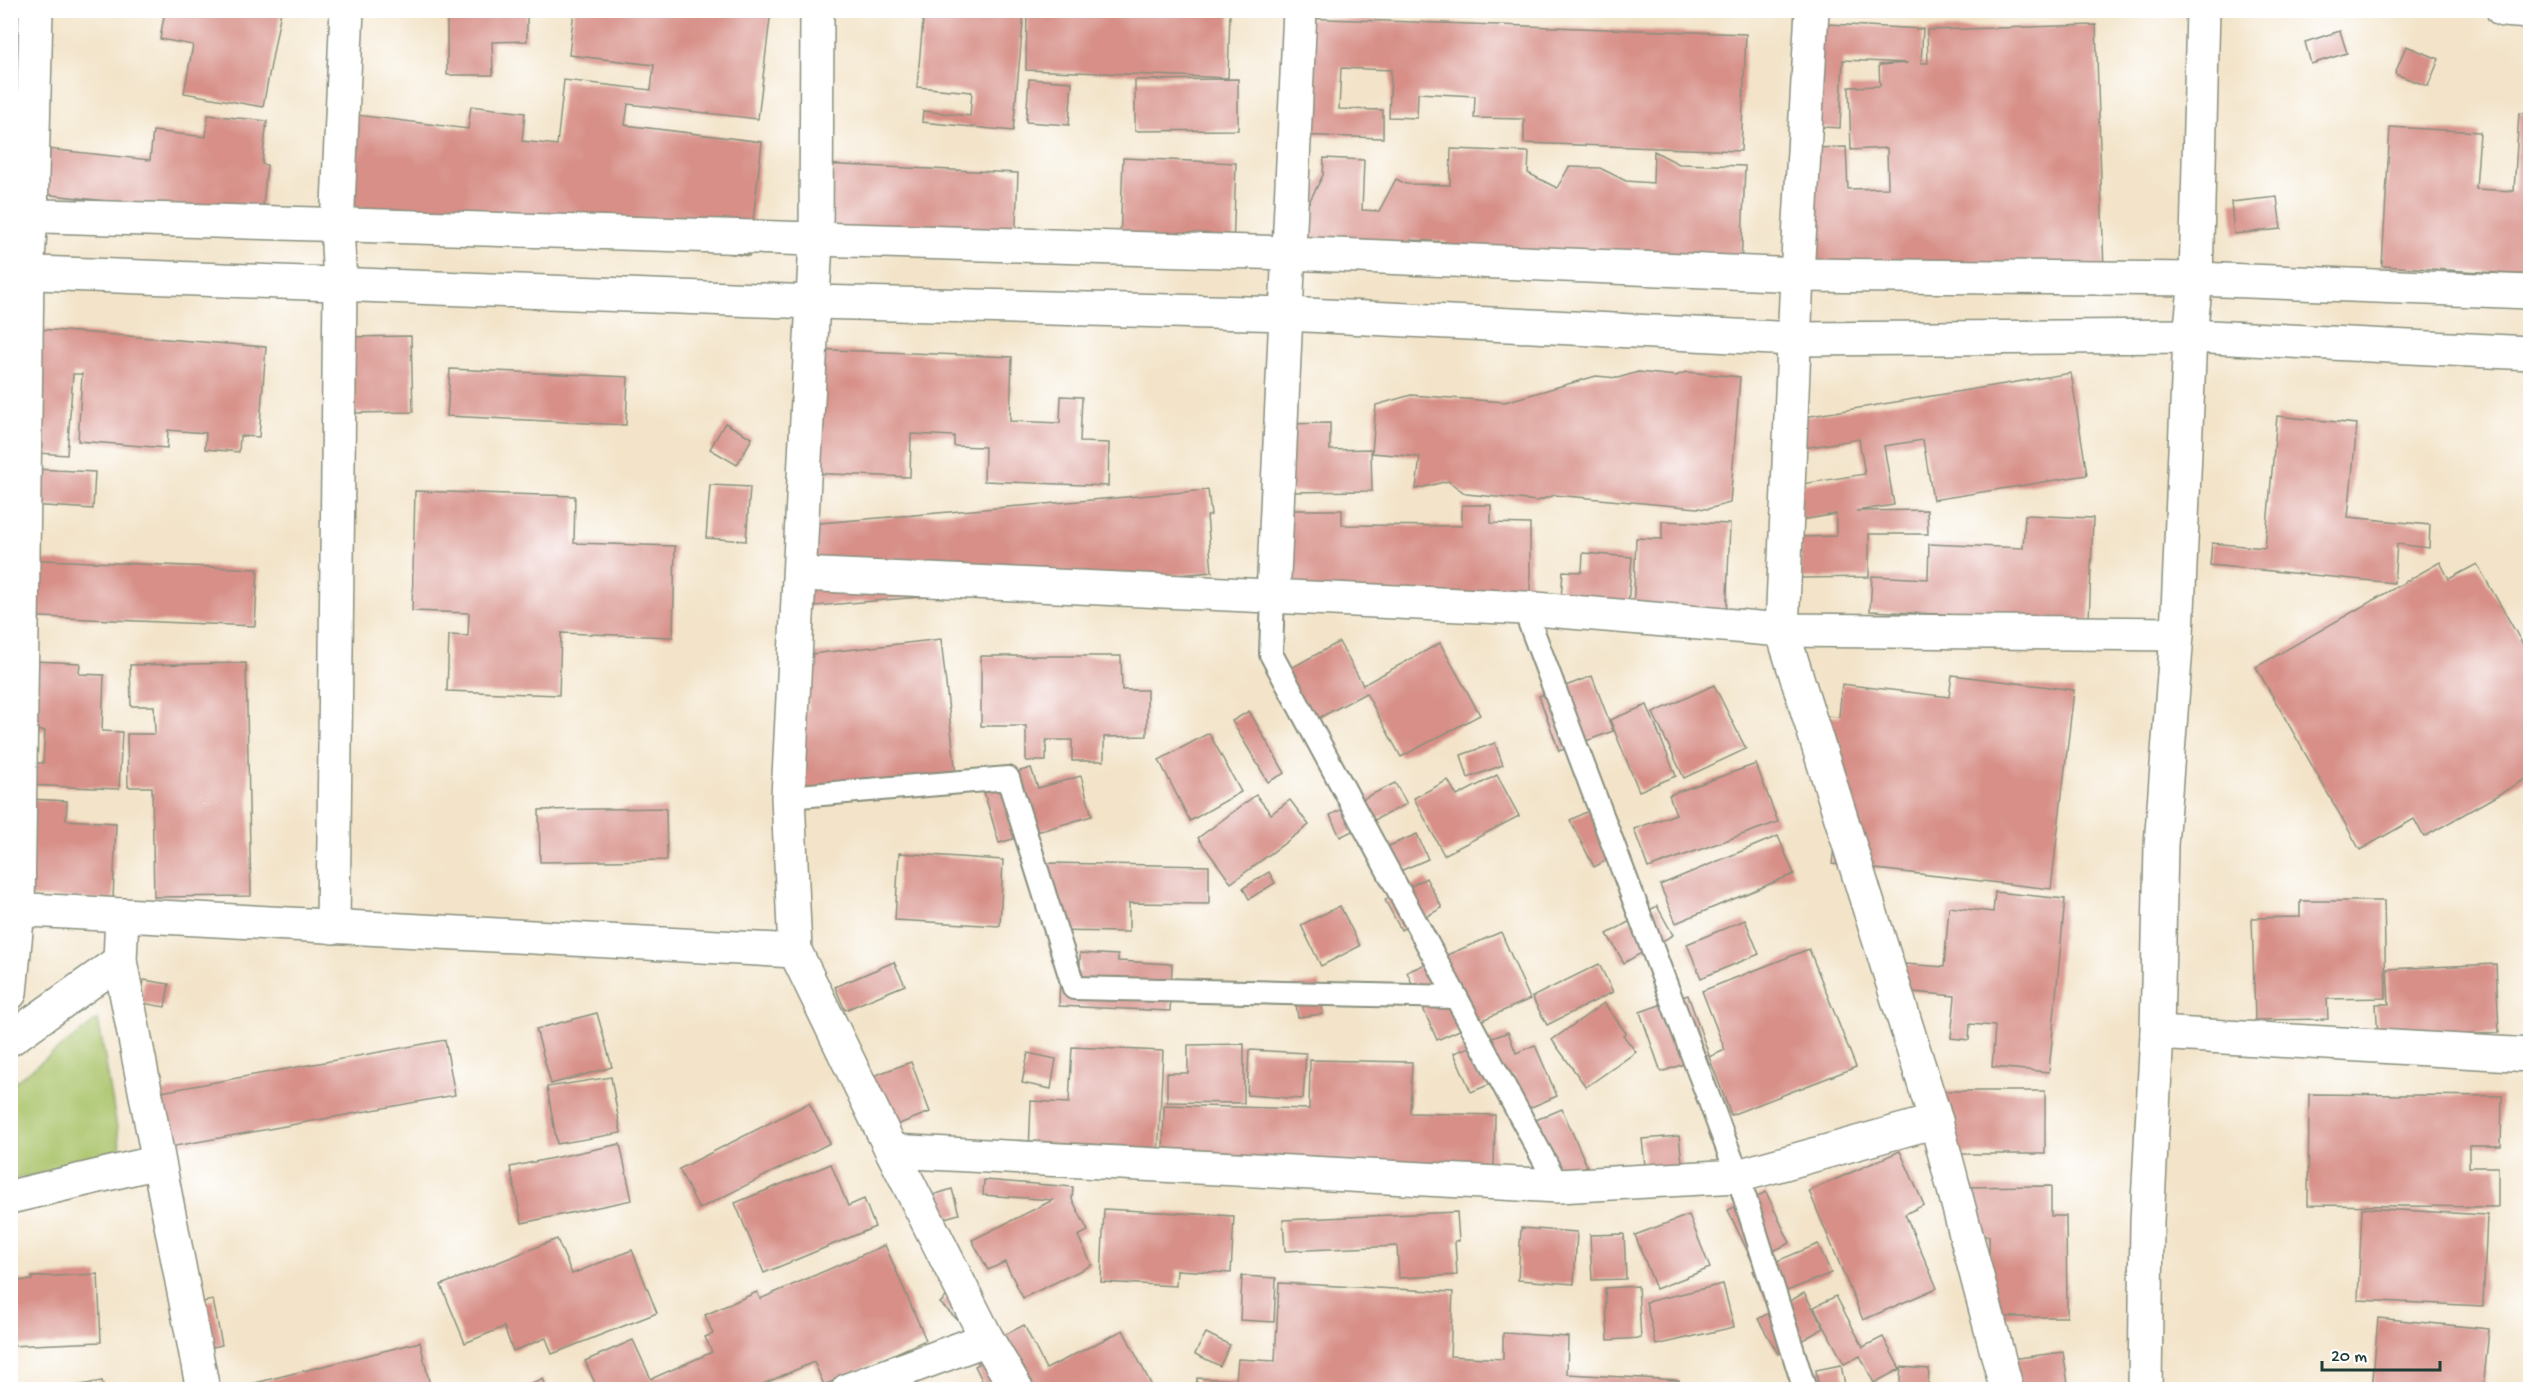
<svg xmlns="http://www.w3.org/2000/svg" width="2541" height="1400" viewBox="0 0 2541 1400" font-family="'Gochi Hand',sans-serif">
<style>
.green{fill:#a9c267;stroke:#64804e;stroke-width:1.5}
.building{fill:#d78f87}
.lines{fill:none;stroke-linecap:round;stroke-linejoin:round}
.service-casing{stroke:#89907e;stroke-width:26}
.minor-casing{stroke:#89907e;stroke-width:36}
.secondary-casing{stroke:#89907e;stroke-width:36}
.primary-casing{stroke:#89907e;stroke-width:36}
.service{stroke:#fff;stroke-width:22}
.minor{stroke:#fff;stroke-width:33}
.secondary{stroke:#fff;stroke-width:33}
.primary{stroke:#fff;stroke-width:33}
</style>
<rect width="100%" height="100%" fill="#fff"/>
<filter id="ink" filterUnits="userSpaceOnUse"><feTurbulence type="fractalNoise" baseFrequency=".0167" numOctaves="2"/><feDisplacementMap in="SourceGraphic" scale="12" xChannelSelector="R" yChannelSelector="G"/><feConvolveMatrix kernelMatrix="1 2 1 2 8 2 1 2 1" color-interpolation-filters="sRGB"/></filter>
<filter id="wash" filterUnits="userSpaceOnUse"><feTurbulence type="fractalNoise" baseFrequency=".008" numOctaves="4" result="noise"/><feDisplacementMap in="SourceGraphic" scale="24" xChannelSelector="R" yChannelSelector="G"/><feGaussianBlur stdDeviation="1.35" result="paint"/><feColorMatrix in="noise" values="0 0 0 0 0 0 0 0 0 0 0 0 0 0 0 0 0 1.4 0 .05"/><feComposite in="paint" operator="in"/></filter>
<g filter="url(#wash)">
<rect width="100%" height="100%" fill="#f3e4c9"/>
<path class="green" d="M98,1019L122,1156L11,1180V1085Z"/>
<g id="blocks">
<g class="building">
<path d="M165,10L281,11L263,107L184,93L193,45L160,39Z"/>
<path d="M447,10H527V41L492,42L493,75H447Z"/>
<path d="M574,10H771L758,119L628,104L625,125L762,142L749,256L338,206L349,114L468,129L471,106L525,113L522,141L557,145L564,80L651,90L654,65L569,55Z"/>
<path d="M924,10L1024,12L1013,131L922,122L923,111L970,116L972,92L917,87Z"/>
<path d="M1027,10L1230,12L1228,78L1026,70Z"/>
<path d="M1300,18L1746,34L1741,151L1524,143V119L1474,118L1475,96L1418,93L1417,118L1389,117L1391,70L1341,68L1339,109L1383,110V138L1293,135Z"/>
<path d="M1808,23L1923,29L1921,63H1928L1927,30L2096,25L2104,272L1808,281L1811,148L1846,147L1848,189L1888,188L1887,148L1851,150L1849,87L1880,86L1879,65L1908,63L1843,60L1840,128L1803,126Z"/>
<path d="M2340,31L2347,53L2311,64L2305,42Z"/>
<path d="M2406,46L2439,59L2428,86L2395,74Z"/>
<path d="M1029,79L1072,82L1069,125L1026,122Z"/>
<path d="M1238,79V130L1135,131V80Z"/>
<path d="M2519,113L2530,114V275L2382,266L2390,127L2480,132L2476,189L2514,191Z"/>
<path d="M208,115L267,121L262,164L267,165L261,226L143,205L24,192L29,147L150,160L153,131L206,137Z"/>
<path d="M1451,149L1529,152L1528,173L1557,188L1569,167L1600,168L1626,181L1653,183L1654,151L1679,164L1745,166L1741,269L1445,259L1446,242L1411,240L1403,256L1304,253L1305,210L1323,175L1324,158L1364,160L1362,210L1379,211L1396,179L1406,184L1450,185Z"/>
<path d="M1123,158L1236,163L1233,250L1120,245Z"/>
<path d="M820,164L1018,173L1015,246L817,237Z"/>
<path d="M2277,197L2281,229L2234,234L2231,202Z"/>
<path d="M39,329L266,347L259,437L240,436L239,452L205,449L206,433L168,430L167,448L78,441L82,374H73L67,455L10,451Z"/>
<path d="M411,336L413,412L351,413L349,337Z"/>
<path d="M808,349L1012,357L1010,421L1060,423L1061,396L1082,397L1080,442L1109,443L1108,486L984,481L985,447L954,446V436L911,434L910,477L804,473Z"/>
<path d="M450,369L628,377L626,425L447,416Z"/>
<path d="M1638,372L1676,376L1686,372L1740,377L1730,503L1708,509L1555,495L1537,501L1466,494L1448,481L1416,489L1420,457L1372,453L1376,405L1411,395L1505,402L1596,376L1618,378Z"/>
<path d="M2071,373L2087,475L1933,500L1923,440L1884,446L1894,505L1856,511L1927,510L1928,534H1869V577L1801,578L1800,537L1836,536V514L1802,520L1796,485L1865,474L1859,439L1804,448L1798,418Z"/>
<path d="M2277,416L2357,424L2348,517L2430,525L2429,548L2397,544L2394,583L2210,565L2212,543L2265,548Z"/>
<path d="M725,423L752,438L737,465L710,449Z"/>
<path d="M1330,423V450L1371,449L1372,491L1285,492L1284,424Z"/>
<path d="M15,468L95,472L93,509L13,504Z"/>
<path d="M710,485L750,487L746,541L706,538Z"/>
<path d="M1208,490L1211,515L1207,516L1212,572L804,607L797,525Z"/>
<path d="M415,491L575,496L574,543L675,546L673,637L561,633L559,695L447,691L449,635L468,636L469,613L412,611Z"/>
<path d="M1462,505H1491V523L1530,524V602L1272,601V510H1342V525L1462,526Z"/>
<path d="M2025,515L2093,518L2089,621L1870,611L1872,576L1928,579L1929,544L2023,548Z"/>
<path d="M1662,521L1730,524L1726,621L1633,617L1636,538L1662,539Z"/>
<path d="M1583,553L1632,557L1628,604L1561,599L1563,571L1582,572Z"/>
<path d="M20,559L258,569L255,626L18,616Z"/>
<path d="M2440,562L2449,579L2477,564L2530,657V749L2526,779L2424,837L2414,819L2360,850L2256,667Z"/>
<path d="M941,639L957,784L798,802L788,712L809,710L803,655Z"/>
<path d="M1339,642L1363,685L1440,643L1480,715L1401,757L1366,693L1298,729L1271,679Z"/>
<path d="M981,656H1121L1122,690H1147V736L1104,737V761H1072V740H1046V761H1026V726H981Z"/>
<path d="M10,660L80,663L79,674L104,675L102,731L122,732L119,789L25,785L26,763H43L45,731L10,729Z"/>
<path d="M246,663L251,896L154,897L152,787H128L127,734H155L154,706H131L130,665Z"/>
<path d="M1952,675L2074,690L2051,889L1832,864L1841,786L1826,716L1839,717L1842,684L1949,697Z"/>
<path d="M1592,676L1613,731L1559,751L1539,696Z"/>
<path d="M1714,685L1746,749L1684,778L1653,713Z"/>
<path d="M1647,705L1676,776L1639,791L1610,720Z"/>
<path d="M1249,711L1285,773L1268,782L1232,721Z"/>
<path d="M1209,733L1241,792L1190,821L1159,760Z"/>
<path d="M1495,743L1503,765L1468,778L1461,755Z"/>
<path d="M1756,764L1778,822L1648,868L1634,829L1676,814L1669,795Z"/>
<path d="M1031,768L1038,788L1081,776L1092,816L999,843L981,782Z"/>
<path d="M1497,775L1519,816L1444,855L1414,798L1448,780L1457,796Z"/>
<path d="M1395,783L1407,804L1340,837L1330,815Z"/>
<path d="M1256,795L1271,814L1290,800L1309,825L1231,883L1198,838Z"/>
<path d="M10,798L67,801L66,820L116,823L113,900L10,896Z"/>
<path d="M666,808L667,860L540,862L539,810Z"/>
<path d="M1592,809L1615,856L1594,867L1570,820Z"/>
<path d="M1417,834L1428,859L1379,880L1368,855Z"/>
<path d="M1778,836L1794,874L1676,923L1660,885Z"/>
<path d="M899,853L1003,860L1000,926L895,920Z"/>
<path d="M1048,863L1209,866V904L1129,903V932L1047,931Z"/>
<path d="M1269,872L1275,883L1249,899L1243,888Z"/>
<path d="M1426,878L1442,908L1401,930L1385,900Z"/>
<path d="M1995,892L2065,899L2049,1072L1992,1067L1995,1026L1970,1024L1969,1040L1951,1038L1955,996L1903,991L1905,964L1944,967L1949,907L1993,912Z"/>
<path d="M2300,901H2384L2386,998L2327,999L2328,1019L2255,1020L2252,918L2300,917Z"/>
<path d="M1340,906L1360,946L1321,966L1301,925Z"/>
<path d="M1657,906L1673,935L1624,963L1607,934Z"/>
<path d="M1745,920L1759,954L1701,978L1687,944Z"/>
<path d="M1501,932L1530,999L1437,1040L1407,972Z"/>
<path d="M1809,949L1856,1067L1731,1115L1709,1057L1725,1050L1702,991Z"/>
<path d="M1080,953L1118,955V961L1172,964L1170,1011L1059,1006L1060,972L1080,973Z"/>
<path d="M894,962L905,985L845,1010L835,987Z"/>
<path d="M1599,964L1613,992L1547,1025L1532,997Z"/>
<path d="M2496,964L2499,1033L2378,1039L2376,1004H2389L2387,969Z"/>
<path d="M144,980L169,984L165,1007L141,1003Z"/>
<path d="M1320,982L1323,1014L1298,1017L1293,985Z"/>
<path d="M1688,995L1709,1055L1661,1072L1640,1012Z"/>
<path d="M1604,1003L1626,1033L1623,1035L1636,1052L1586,1087L1552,1040Z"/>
<path d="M597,1013L612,1067L551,1084L536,1029Z"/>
<path d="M1508,1032L1516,1053L1535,1045L1557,1096L1527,1109L1513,1075L1471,1092L1454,1053Z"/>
<path d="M445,1040L455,1095L159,1149L150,1094Z"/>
<path d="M1244,1044V1103L1167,1102V1073H1188V1045Z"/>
<path d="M1072,1047L1163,1051L1158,1158L1029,1152L1031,1101L1069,1103Z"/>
<path d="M1249,1050L1306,1053L1303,1099L1247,1095Z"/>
<path d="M1028,1053L1056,1059L1051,1089L1022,1083Z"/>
<path d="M1310,1060L1412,1062L1410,1113L1495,1115L1494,1168L1163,1158L1164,1105L1309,1109Z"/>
<path d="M911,1062L930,1112L876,1133L857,1082Z"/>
<path d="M611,1077L621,1133L557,1144L547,1087Z"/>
<rect x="1931" y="1091" width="114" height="63"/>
<path d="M2309,1094L2502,1096L2501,1146H2469V1167H2498V1207L2308,1205Z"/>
<path d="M809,1103L830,1143L699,1209L679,1169Z"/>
<path d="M1562,1109L1587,1166L1561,1177L1536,1120Z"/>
<path d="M1679,1136L1684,1179L1647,1183L1642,1139Z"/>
<path d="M620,1144L632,1200L522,1223L510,1167Z"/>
<path d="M1900,1151L1924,1205L1905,1214L1937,1288L1863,1320L1809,1191Z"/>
<path d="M831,1164L848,1206L864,1199L875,1227L764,1273L735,1203Z"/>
<path d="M984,1180L1073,1187L1072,1199L1088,1231L1078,1236L1092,1265L1023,1298L1005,1262L988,1270L972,1240L1053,1200L983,1195Z"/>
<path d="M2051,1186V1216H2066L2067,1317H1990L1989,1236H1962L1961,1187Z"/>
<path d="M952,1189L959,1214L927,1223L920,1199Z"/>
<path d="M1766,1192L1790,1243L1752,1261L1728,1210Z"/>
<path d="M2362,1208L2487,1215L2483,1306L2358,1300Z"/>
<path d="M1104,1209L1234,1216L1231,1273L1177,1270L1176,1286L1101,1282Z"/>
<path d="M1457,1212L1459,1241H1455L1457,1275L1399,1278L1397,1246L1285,1251L1283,1220Z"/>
<path d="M1689,1215L1710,1268L1656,1289L1635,1235Z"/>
<path d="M1521,1228L1577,1232L1574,1284L1518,1280Z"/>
<path d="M1624,1234L1626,1279L1592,1280L1590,1235Z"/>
<path d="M557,1239L572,1274L632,1250L657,1313L552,1354L546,1338L513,1351L504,1327L465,1343L441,1285Z"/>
<path d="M1818,1244L1831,1273L1765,1300L1753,1271Z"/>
<path d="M885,1245L926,1340L824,1385L814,1362L749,1390H598L585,1361L633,1340L651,1379L712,1352L705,1337L713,1334L705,1315L757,1292L760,1299Z"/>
<path d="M98,1274L101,1342L10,1346V1281L32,1280V1277Z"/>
<path d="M1242,1276L1276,1278L1274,1322L1240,1320Z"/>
<path d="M1279,1283L1453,1292L1450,1356L1503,1359V1333L1568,1337L1567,1374L1679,1380V1390H1196L1197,1378L1236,1380L1238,1359L1275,1361Z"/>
<path d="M1723,1284L1734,1327L1656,1345L1646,1302Z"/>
<path d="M1638,1286L1641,1338L1608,1340L1605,1288Z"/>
<path d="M954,1289L962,1324L940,1303Z"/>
<path d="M1804,1293L1824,1328L1778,1354L1758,1319Z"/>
<path d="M1836,1296L1863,1347L1883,1337L1900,1369L1874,1383L1860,1356L1844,1364L1814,1307Z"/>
<path d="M213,1300L222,1345L196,1351L186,1305Z"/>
<path d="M2378,1318L2489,1329L2483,1390H2372Z"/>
<path d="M1024,1325L1046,1369L1123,1330L1154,1390H987L975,1366L979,1364L967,1341L1001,1337Z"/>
<path d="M1206,1333L1230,1345L1220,1366L1195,1354Z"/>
<path d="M420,1342L431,1390H231V1389Z"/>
<path d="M2063,1352L2069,1390H2015L2011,1359Z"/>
<path d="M1841,1365L1846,1390H1819L1816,1370Z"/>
<path d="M1901,1367L1929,1369L1928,1390H1899Z"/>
<path d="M543,1379L548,1390H519Z"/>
<path d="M102,1381L104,1390H67L66,1388Z"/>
</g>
</g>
</g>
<g filter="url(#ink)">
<use href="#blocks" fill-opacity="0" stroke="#89907e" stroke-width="1.5"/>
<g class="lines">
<g class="service-casing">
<g id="service">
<path d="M1273,596L1271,654L1558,1186"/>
<path d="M1524,608L1738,1176L1805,1390"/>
<path d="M788,797L1008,778L1074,988L1456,997"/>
</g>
</g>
<g class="minor-casing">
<g id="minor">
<path d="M817,10L816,240L788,797L795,951L892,1151L987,1339L1017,1390"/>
<path d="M1812,10L1797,275L1782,630L1936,1121L2007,1390"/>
<path d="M2503,10L2530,12"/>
<path d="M800,574L1524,608L1782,630L2177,634"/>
<path d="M1273,596L1300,10"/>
<path d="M10,909L795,951"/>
<path d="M122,915L120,961L203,1390"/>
<path d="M333,927L340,284L337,226L347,10"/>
<path d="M10,993L18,910L27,273L31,216L36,10"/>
<path d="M2157,1033L2530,1055"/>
<path d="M10,1039L120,961"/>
<path d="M892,1151L1558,1186L1738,1176L1936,1121"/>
<path d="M10,1197L158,1162"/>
<path d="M848,1390L987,1339"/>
</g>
</g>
<g class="secondary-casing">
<g id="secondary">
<path d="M10,215L1289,253L1797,275L2196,279L2530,292"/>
<path d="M10,272L814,302L1286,314L1795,339L2190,336L2530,353"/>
</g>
</g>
<g class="primary-casing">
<path id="primary" d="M2145,1390L2147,1221L2157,1033L2161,845L2177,634L2190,336L2196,279L2203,10"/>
</g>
<use href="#service" class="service"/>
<use href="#minor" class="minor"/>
<use href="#secondary" class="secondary"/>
<use href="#primary" class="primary"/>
</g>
</g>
<rect width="2541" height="1400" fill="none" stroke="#fff" stroke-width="36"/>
<path d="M2322 1361v9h118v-9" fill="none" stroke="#1f3d34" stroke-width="3"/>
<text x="2331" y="1361" font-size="18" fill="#1f3d34" stroke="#ffffff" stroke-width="4.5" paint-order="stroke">20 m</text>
</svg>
